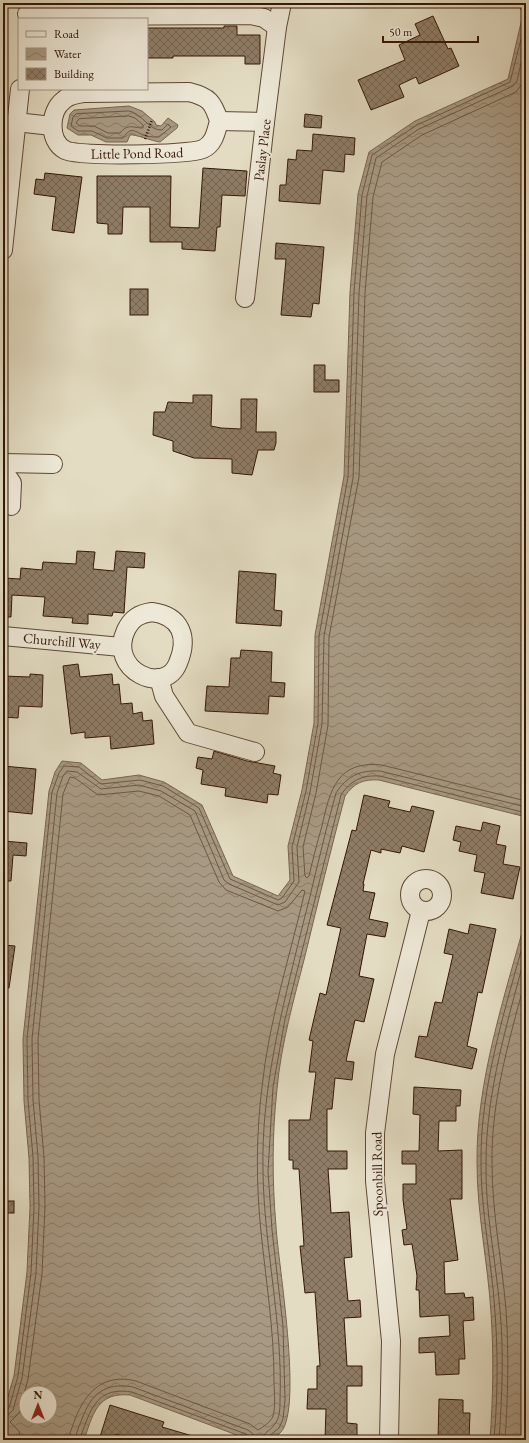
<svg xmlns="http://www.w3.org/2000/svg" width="529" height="1443" viewBox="0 0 529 1443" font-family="'EB Garamond',serif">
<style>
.water{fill:url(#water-waves);stroke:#796550;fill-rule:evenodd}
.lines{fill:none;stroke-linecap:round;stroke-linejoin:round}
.shore{stroke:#6d5844;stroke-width:1}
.building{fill:url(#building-cross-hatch);stroke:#331605}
.minor-casing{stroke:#5f4834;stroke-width:20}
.path{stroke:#331605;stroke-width:2.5;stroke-dasharray:1 2;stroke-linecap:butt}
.minor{stroke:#ede8d7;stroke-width:18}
.labels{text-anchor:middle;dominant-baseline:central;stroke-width:4;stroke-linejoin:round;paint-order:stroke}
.street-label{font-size:14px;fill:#331605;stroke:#ede8d7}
</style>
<defs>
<pattern id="water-waves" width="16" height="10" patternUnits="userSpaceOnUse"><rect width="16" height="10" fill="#a79982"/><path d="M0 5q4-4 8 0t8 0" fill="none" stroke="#897c68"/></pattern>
<pattern id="building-cross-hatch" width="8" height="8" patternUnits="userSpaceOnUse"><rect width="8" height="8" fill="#8f7d67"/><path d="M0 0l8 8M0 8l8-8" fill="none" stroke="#756553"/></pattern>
</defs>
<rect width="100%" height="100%" fill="#e3dcc2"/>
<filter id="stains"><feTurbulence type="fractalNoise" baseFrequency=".005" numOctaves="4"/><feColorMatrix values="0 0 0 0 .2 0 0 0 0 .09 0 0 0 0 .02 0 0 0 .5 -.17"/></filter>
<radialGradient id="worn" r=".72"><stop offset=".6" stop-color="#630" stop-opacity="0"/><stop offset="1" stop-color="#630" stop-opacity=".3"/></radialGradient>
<g class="water">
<path d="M518,3H526V817L379,780C363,779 354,783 345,796C331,849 318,902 305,956C294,999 281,1044 277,1089C272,1135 272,1180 276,1226C278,1263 303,1407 281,1432C273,1441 261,1440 250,1440L130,1395C97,1392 93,1414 84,1440H10L3,1437V1413L14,1376L27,1272L30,1207L29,1158L24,1101L23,1039L49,791L55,772L62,761L81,763L102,780L139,775L164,782L202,805L233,876L278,896L290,880L288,846L302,790L314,723L315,635L344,476L350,292L358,194L369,152L415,121L508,79L523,14ZM26,1393H50V1417H26Z"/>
<path d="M129,106L142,111L155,122L156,125L161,126L168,118L178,125L177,128L160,142C152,141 135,134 130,135L127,142H106L91,135H78L67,128L70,114L74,110Z"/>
<path d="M526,918V1440H490C493,1398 494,1356 491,1313C488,1263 477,1214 477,1163C476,1082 505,995 526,918Z"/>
</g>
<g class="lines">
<g class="shore">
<path d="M526,67L522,84L516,92L422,135L382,162L373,197L365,293L359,477L329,637L328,725L316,793L303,847L305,876L307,878L309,876C313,859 317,843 322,826C330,790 337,760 382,765L526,801"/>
<path d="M129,111C142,113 149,131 162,130L168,124L171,127L159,137C155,137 150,137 146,136C134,132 132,125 123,138H107L92,131H78L71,126L73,117L76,114Z"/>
<path d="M129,116L135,118L143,125V128C133,128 128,123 120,133H108L94,126H80L76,123L79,119Z"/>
<path d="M3,1411L9,1408L18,1376L31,1273L34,1207L33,1157L28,1100L27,1039L52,792L59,773L64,766L79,767L101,784L140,780L163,786L199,808L230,879L278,900L282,898L294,881L292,847L306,791L318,723L319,636L348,477L354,292L362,195L372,155L417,125L510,82L526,20"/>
<path d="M3,1416L9,1414L13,1410L22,1378L36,1273L39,1207L38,1157L33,1100L32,1039L57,793L63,776L67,771L77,772L101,789L139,785L161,791L195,811L224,880L229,884L278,905L285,902L299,882L297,847L310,792L322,724L324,636L353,478L359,293L367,196L376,158L419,129L513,86L517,81L526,41"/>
<path d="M21,1440L19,1431L10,1422L19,1413L28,1379L42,1274L45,1207L44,1157L39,1100L38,1039L63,794L70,777L75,778L98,795L139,791L159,796L190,815L219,882L226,890L278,911L288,907L302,890L305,891C290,956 269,1020 262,1087C256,1135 256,1183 261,1232C266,1281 274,1330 274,1380C274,1391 276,1405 273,1416C271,1422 263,1427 258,1430L250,1424L136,1381C103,1373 86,1392 75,1419C73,1426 69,1433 69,1440"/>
<path d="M75,1440C76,1433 79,1426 82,1419C91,1394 105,1382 133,1387L248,1430L253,1434L254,1440"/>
<path d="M80,1440C81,1434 84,1428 86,1422C95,1398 106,1388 132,1392L246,1434L249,1440"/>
<path d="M263,1440C263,1431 270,1432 274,1425C280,1419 280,1408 280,1400C283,1323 264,1248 263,1171C261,1089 282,1010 301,932C313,886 323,839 336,793C347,776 360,770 380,771L526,807"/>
<path d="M268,1440L269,1436L279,1428L283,1419L285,1400L283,1326L272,1230L268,1171L273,1087L285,1019L341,795C351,780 362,775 380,776L526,813"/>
<path d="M494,1440C499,1384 498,1327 491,1271C487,1235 481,1200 481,1163C480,1086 506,1007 526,933"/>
<path d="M499,1440C502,1397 504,1353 500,1310C496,1261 485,1212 486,1163C486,1091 508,1021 526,952"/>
<path d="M505,1440C508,1397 509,1353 506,1310C502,1261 492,1213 492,1163C491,1099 510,1038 526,977"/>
</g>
</g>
<g class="building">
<path d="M433,16L448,49L451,48L459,66L419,84L416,77L399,85L404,97L371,110L358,80L405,60L399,45L420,35L415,24Z"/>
<path d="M224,26H237V35H260V64H245V56H173V58H147V28H224Z"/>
<path d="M305,114L322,116L321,128L304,127Z"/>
<path d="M313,134L355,138L354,155L345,154L344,172L323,170L320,204L279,201L280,185H286L288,159L296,160L297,150L312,151Z"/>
<path d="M203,168L247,171L245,196L222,195L220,227H217L215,251L182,249V242H150V207H123L122,234H108V224L97,223V176H171L170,227L199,228Z"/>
<path d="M45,173L82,177L74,233L52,230L56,197L34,194L36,179L44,180Z"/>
<path d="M276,243L324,247L319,304L313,303L311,317L281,315L286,259H275Z"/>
<rect x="130" y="289" width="18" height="26"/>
<path d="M314,365H325V380H339V392H314Z"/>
<path d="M193,395H212L211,426L221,428L241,429V399H257L256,432H276V443L274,450H258L252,475L232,473V459L194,458L173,451V441L153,435L154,412H165L168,402L193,403Z"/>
<path d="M77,551L95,552L93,569L114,571L116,551L145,553L144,568L127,567L124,613L113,612L112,616L88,614V624L72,623L73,618L43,616L45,597L12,595L11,617H3V578L20,579L21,568L42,570L43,562L76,564Z"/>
<path d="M239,571L276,574L274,610L282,611L281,626L236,623Z"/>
<path d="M241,650L272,652L271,682L285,683L284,697L269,696L268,714L205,711L207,686L229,687L231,658H240Z"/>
<path d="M78,664L80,677L112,674L113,685L119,684L121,704L132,703L133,714L142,712L143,721L152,720L154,744L111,749L110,736L85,738V732L71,734L63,666Z"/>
<path d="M30,674L43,675L42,707L19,706L18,718L3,717V676L30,677Z"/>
<path d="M214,751L247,761L275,766L273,773L281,775L278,795L268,794L267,803L225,796L226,788L201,784L203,770L196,768L198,757L212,759Z"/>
<path d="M3,766L36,769L32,814L3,811Z"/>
<path d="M364,795L390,801L388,807L410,812L412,806L434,811L424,852L402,846L400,853L381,849V853L371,850L363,884H364L363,891L375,893L369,919L388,923L385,937L367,934L359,976L374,979L364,1022L355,1020L346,1061L354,1062L352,1080L335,1078L332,1109H327V1151H347V1169H328L331,1213L349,1212L352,1257L344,1258L348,1301L360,1300L361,1317L344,1318L347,1366H362V1386H347V1423L357,1424V1440H333L325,1439L326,1409H307L308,1389H317V1366H320L315,1292L305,1293L300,1246H304L299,1169H293V1160H289V1120H310L316,1072H309L313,1041L309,1040L320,993L326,995L341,928L327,925L352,830L356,831Z"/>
<path d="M483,822L500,826L496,844L506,846L503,864L520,867L513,899L481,893L485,873L474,871L477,855L459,851L461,842L453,840L456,826L481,831Z"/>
<path d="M3,841L27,843L26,856L13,855L11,881H3Z"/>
<path d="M470,924L496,929L482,993L478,992L467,1046L477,1049L472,1069L415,1057L419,1036L427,1037L435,1002L442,1003L453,955L444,953L449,929L468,934Z"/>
<path d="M3,945L15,946L9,988H3Z"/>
<path d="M414,1087L461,1090L460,1106H456V1121H439L438,1151L462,1150V1199H450L458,1260L444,1262L445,1294L464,1293L465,1298L473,1297L474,1320L463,1321L465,1359H459V1374L436,1375L435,1352L419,1353V1338L450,1336L449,1315L420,1317L419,1290H416L417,1276L412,1244L404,1245L402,1230L407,1229L403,1200V1184H416V1164H402V1151H419L420,1115L413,1114Z"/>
<rect x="3" y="1201" width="11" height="12"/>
<path d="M439,1399L463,1400V1413H470L469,1440H438Z"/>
<path d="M110,1405L164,1422L162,1427L196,1437V1440H137L116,1434L114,1440H99Z"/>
</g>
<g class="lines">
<g class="minor-casing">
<g id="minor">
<path d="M27,14L48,16L251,15L264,18L277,27"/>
<path d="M189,92C209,97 213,102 219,121C216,132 214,144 203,149C189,155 78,157 65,150C48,141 49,111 64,100C69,95 77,94 84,93Z"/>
<path d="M219,121L265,122"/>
<path d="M16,122L52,126"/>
<path d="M3,250L20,89"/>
<path d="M245,298L265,122L277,27L282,3"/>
<path d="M3,463L53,464"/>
<path d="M3,470L12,483L11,506"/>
<path d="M152,612C181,616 189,637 178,663C165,697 107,670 126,630C132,618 139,614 152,612Z"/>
<path d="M3,636L121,647"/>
<path d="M159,678L164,696L188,733L255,752"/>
<circle cx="426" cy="895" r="16"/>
<path d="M389,1440L391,1341L375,1181V1133L385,1054L421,911"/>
</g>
</g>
<path class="path" d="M145,139L152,120"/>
<use href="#minor" class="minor"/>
</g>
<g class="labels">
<g class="street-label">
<text transform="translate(262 150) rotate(-83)">Paslay Place</text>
<text transform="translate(137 153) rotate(-1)">Little Pond Road</text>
<text transform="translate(62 641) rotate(5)">Churchill Way</text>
<text transform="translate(377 1174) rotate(-91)">Spoonbill Road</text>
</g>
</g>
<rect width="529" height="1443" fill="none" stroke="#e3dcc2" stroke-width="16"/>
<rect x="4" y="4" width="521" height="1435" fill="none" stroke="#331605" stroke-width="2"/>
<rect x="8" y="8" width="513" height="1427" fill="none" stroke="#331605"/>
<rect x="18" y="18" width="130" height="72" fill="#ede8d7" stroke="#a39483"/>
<rect x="26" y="31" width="20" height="6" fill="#ede8d7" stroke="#a39483"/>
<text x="54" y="38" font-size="12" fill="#331605">Road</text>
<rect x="26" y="48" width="20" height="12" fill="url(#water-waves)" stroke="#a39483"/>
<text x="54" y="58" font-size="12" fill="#331605">Water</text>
<rect x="26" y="68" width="20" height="12" fill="url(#building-cross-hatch)" stroke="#a39483"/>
<text x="54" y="78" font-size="12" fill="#331605">Building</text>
<g transform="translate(38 1405)"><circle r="19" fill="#ede8d7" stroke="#a39483"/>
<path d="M0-3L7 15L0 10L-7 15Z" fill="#8f2418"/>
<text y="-6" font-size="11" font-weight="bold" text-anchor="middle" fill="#331605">N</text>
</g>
<path d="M383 36v6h95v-6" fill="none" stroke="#331605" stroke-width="2"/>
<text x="389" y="36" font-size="12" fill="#331605" stroke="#ede8d7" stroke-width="3" paint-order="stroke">50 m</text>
<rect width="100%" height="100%" filter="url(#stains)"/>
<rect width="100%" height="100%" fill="url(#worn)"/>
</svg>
